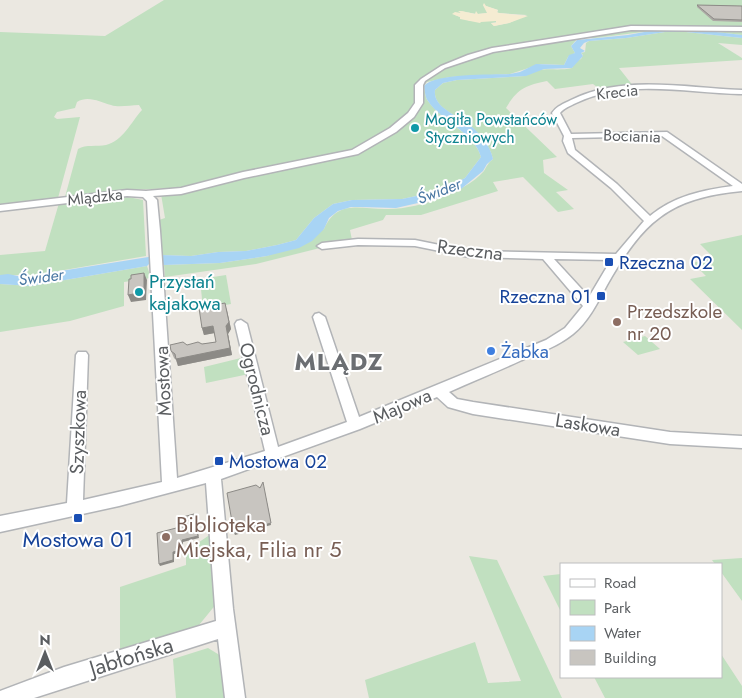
<svg xmlns="http://www.w3.org/2000/svg" width="742" height="698" viewBox="0 0 742 698" font-family="Jost,sans-serif">
<style>
.green{fill:#c1e0c0;fill-rule:evenodd}
.sand{fill:#f5ecd2}
.water{fill:#a8d4f4}
.lines{fill:none;stroke-linecap:round;stroke-linejoin:round}
.minor-casing{stroke:#b2b4b7;stroke-width:3}
.minor{fill:#fff;fill-rule:evenodd}
.wall{fill:#aca9a5}
.shaded-wall{fill:#8c8a86}
.building{fill:#c8c5c0;stroke:#8c8a86}
.culture-dot{fill:#0f9aa8;stroke:#fff;stroke-width:2}
.transit-dot{fill:#1a4fb4;stroke:#fff;stroke-width:2}
.education-dot{fill:#8d6e63;stroke:#fff;stroke-width:2}
.shop-dot{fill:#3f7fe0;stroke:#fff;stroke-width:2}
.labels{text-anchor:middle;dominant-baseline:central;stroke-width:4;stroke-linejoin:round;paint-order:stroke}
.far-street-label{font-size:16px;fill:#5a5d60;stroke:#fff}
.far-culture-label{font-size:16px;fill:#0d838f;stroke:#fff;text-anchor:start}
.far-water-label{font-size:16px;font-style:italic;fill:#4977a3;stroke:#fff}
.street-label{font-size:19px;fill:#5a5d60;stroke:#fff}
.transit-label{font-size:19px;fill:#164399;stroke:#fff;text-anchor:start}
.culture-label{font-size:19px;fill:#0d838f;stroke:#fff;text-anchor:start}
.education-label{font-size:19px;fill:#785e54;stroke:#fff;text-anchor:start}
.shop-label{font-size:19px;fill:#366cbe;stroke:#fff;text-anchor:start}
.near-education-label{font-size:22px;fill:#785e54;stroke:#fff;text-anchor:start}
.near-transit-label{font-size:22px;fill:#164399;stroke:#fff}
.near-street-label{font-size:22px;fill:#5a5d60;stroke:#fff}
.district-label{font-size:24px;font-weight:bold;letter-spacing:1px;fill:#6b6e72;stroke:#fff}
</style>
<rect width="100%" height="100%" fill="#ebe8e1"/>
<g class="green">
<path d="M164,0H742V28L692,26L621,28L510,44L475,52L441,66L420,80L417,84V103L414,108L390,130L348,152L177,190L176,188L127,190L65,197L78,149C86,144 97,147 106,145C123,141 131,122 142,110L139,105C130,105 119,108 111,105C100,102 88,95 77,102L75,108L57,112L54,117L57,119L80,117L58,198L0,205V32L105,36ZM483,5L498,10L497,13H499L527,15L509,23L494,26L491,23L497,22L496,21H470L455,15L461,13L459,11L477,14L488,13Z"/>
<path d="M640,28L742,29V35L699,30L643,32L595,38H584L580,36Z"/>
<path d="M665,32H686L742,38V45L718,43L742,58V60L619,68L634,87L601,90L593,84L555,89L547,81C526,85 517,89 506,108L557,157L543,160L544,173L568,190L556,192L574,209L558,212L523,177L493,182L498,191L421,215H386L383,220L350,230L352,240L256,264L165,277L164,265L220,263L267,256L324,229C338,198 362,210 388,209C405,209 426,204 441,198C455,192 474,183 484,171C487,166 488,163 493,159C490,144 477,131 466,122C454,114 433,107 435,90L443,83L457,80L525,76C539,65 556,72 572,68L576,61L581,59L583,55L581,53L585,52L586,43L589,41L626,38Z"/>
<path d="M577,39L571,46L575,53L568,57L564,65L541,64L510,74L450,77L427,82L424,86C425,91 425,97 428,101C442,121 475,134 481,157L465,178L440,191L402,199L352,200L333,204L314,218L296,240L277,245L246,251L218,252L191,256L161,255L159,220L165,218L161,194L351,155L414,116L422,85C446,52 538,44 577,39Z"/>
<path d="M128,197L143,200L146,256L35,275H0V255L45,251L59,203Z"/>
<path d="M742,235V330L690,279L706,276L693,263L713,257L700,244Z"/>
<path d="M147,266L151,278L124,282V306L70,321L0,332V284L30,286Z"/>
<path d="M226,275L231,304L203,309L200,279Z"/>
<path d="M645,336L660,349L638,355L623,342Z"/>
<path d="M245,357L249,374L206,383L204,367Z"/>
<path d="M211,534L217,603L199,625L120,652V587L186,565V551Z"/>
<path d="M469,556L497,560L562,698H369L365,680L475,642L488,683L521,681Z"/>
<path d="M742,558V601L721,572V564H715L712,560Z"/>
<path d="M561,574V612L543,576Z"/>
<path d="M208,648L226,659L230,698H176L173,659Z"/>
<path d="M721,654L742,686V698H605L594,677H721Z"/>
</g>
<path class="sand" d="M484,3L486,6L498,10L497,12L499,13L528,16L509,23L494,26L491,23H496V21L481,22L480,23L460,19V17L452,14L455,12L461,13L458,11C466,11 468,13 475,14L476,11L478,14L487,13L483,5Z"/>
<path class="water" d="M655,30H699L742,35V38L686,32H665L626,38L589,41L584,43L580,48L585,51L581,53L583,56L572,68L544,69L526,76L457,80L443,83L435,90C433,107 455,114 466,122C478,131 490,144 493,159L487,164L483,171L461,189L440,198L396,208L360,207H351L338,211L329,218L324,229L312,241L299,248L267,256L220,263L164,265L160,262H151L147,266L30,286L0,284V275L8,274L23,277L161,255L191,256L218,252L246,251L277,245L296,240L314,218L333,204L352,200L402,199L440,191L465,178L481,157C475,133 441,121 428,101C425,97 425,91 424,86C434,73 492,75 510,74L520,72L536,64L564,65L569,55L575,53L571,46L577,40L628,35Z"/>
<g class="lines">
<g class="minor-casing">
<path id="minor" d="M631,26L742,27V31L631,30L493,52L445,68L425,81L423,85V103L414,117L396,132L358,154L244,178L181,194L153,196L157,200L160,231L177,478L265,451L235,324L237,321L241,320L247,324L278,447L347,422L313,317L315,314L319,313L325,317L359,417L546,340L565,328L583,306L543,259L469,257L415,246L358,245L322,249L317,246L322,243L358,239L415,240L469,251L616,254L644,221L611,188L568,153L563,141L564,136L552,113C557,106 563,104 571,100C623,74 686,88 742,90V94C688,93 626,78 576,103C570,106 564,108 560,113L571,134L667,132L742,184V191C668,198 643,222 607,285C598,302 588,322 573,334C558,346 539,353 522,360C498,371 473,381 449,392L457,399L473,402L670,432L742,436V448L670,444L473,414L448,407L437,397L360,429L221,479L233,609L245,698H225L218,639L34,698H0V691L64,667L216,621L206,483L119,506L0,532V516L67,503L76,355L78,352H86L88,355L83,500L162,482L147,201L143,197L127,196L0,211V205L127,190L146,191L181,188L243,172L352,150L390,128L408,113L415,103V85L421,79L441,66L468,55L492,48ZM662,136L733,186C703,190 674,196 650,216L617,184L575,150L572,138ZM554,259L611,260L589,297Z"/>
</g>
<use href="#minor" class="minor"/>
</g>
<g class="wall">
<path d="M697,5L742,6V22L713,21L697,7Z"/>
<path d="M227,310L231,329L228,334L232,355L178,366L176,360L174,358L171,351L187,345L202,344L216,342L214,333L204,335L202,328Z"/>
</g>
<g class="shaded-wall">
<path d="M144,273L147,280L146,300L131,302L128,295Z"/>
<path d="M225,303L231,329L228,334L232,355L178,366L176,359L230,348L226,326Z"/>
<path d="M213,326L215,333L204,335L202,328Z"/>
<path d="M263,482L271,525L235,535L234,533L271,523Z"/>
<path d="M194,514L199,538L183,542V552L174,554V562L160,566L159,564L173,552L182,540Z"/>
</g>
<g class="building">
<path d="M697,5L742,6V20L714,19Z"/>
<path d="M144,273V292L128,295L129,279H131V275Z"/>
<path d="M225,303L229,322L226,326L230,348L176,359L175,354L171,351L170,345L183,342L187,345L198,342L202,344L216,342L213,326L202,328L199,308Z"/>
<path d="M263,482L271,523L234,533L227,493L256,485L260,488Z"/>
<path d="M194,514L198,536L182,540V550L173,552V560L159,564L157,533L180,527L179,518Z"/>
</g>
<g class="culture-dot">
<circle cx="415" cy="128" r="5"/>
<circle cx="139" cy="292" r="5"/>
</g>
<g class="transit-dot">
<rect x="604" y="257" width="10" height="10" rx="2.5"/>
<rect x="596" y="291" width="10" height="10" rx="2.5"/>
<rect x="214" y="456" width="10" height="10" rx="2.5"/>
<rect x="73" y="513" width="10" height="10" rx="2.5"/>
</g>
<g class="education-dot">
<circle cx="617" cy="322" r="5"/>
<circle cx="166" cy="537" r="5"/>
</g>
<circle class="shop-dot" cx="491" cy="351" r="5"/>
<g class="labels">
<g class="far-street-label">
<text transform="translate(617 92) rotate(-6)">Krecia</text>
<text transform="translate(632 136) rotate(2)">Bociania</text>
<text transform="translate(95 197) rotate(-6)">Mlądzka</text>
</g>
<g class="far-culture-label">
<text x="425" y="119">Mogiła Powstańców<tspan x="425" dy="18">Styczniowych</tspan></text>
</g>
<g class="far-water-label">
<text transform="translate(439 191) rotate(-21)">Świder</text>
<text transform="translate(41 277) rotate(-7)">Świder</text>
</g>
<g class="street-label">
<text transform="translate(470 250) rotate(7)">Rzeczna</text>
<text transform="translate(163 381) rotate(-93)">Mostowa</text>
<text transform="translate(257 389) rotate(76)">Ogrodnicza</text>
<text transform="translate(402 406) rotate(-23)">Majowa</text>
<text transform="translate(588 425) rotate(9)">Laskowa</text>
<text transform="translate(78 432) rotate(-88)">Szyszkowa</text>
</g>
<g class="transit-label">
<text x="619" y="262">Rzeczna 02</text>
<text x="591" y="296" text-anchor="end">Rzeczna 01</text>
<text x="229" y="461">Mostowa 02</text>
</g>
<g class="culture-label">
<text x="149" y="281">Przystań<tspan x="149" dy="22">kajakowa</tspan></text>
</g>
<g class="education-label">
<text x="627" y="311">Przedszkole<tspan x="627" dy="22">nr 20</tspan></text>
</g>
<g class="shop-label">
<text x="501" y="351">Żabka</text>
</g>
<g class="near-education-label">
<text x="176" y="524">Biblioteka<tspan x="176" dy="25">Miejska, Filia nr 5</tspan></text>
</g>
<g class="near-transit-label">
<text x="78" y="539">Mostowa 01</text>
</g>
<g class="near-street-label">
<text transform="translate(131 656) rotate(-17)">Jabłońska</text>
</g>
<g class="district-label">
<text x="339" y="361">MLĄDZ</text>
</g>
</g>
<rect x="560" y="563" width="162" height="115" fill="#ffffff" stroke="#bdbebf"/>
<rect x="570" y="579" width="25" height="8" fill="#ffffff" stroke="#bdbebf"/>
<text x="604" y="588" font-size="15" fill="#5a5d60">Road</text>
<rect x="570" y="600" width="25" height="15" fill="#c1e0c0" stroke="#bdbebf"/>
<text x="604" y="613" font-size="15" fill="#5a5d60">Park</text>
<rect x="570" y="626" width="25" height="15" fill="#a8d4f4" stroke="#bdbebf"/>
<text x="604" y="638" font-size="15" fill="#5a5d60">Water</text>
<rect x="570" y="650" width="25" height="15" fill="#c8c5c0" stroke="#bdbebf"/>
<text x="604" y="663" font-size="15" fill="#5a5d60">Building</text>
<g transform="translate(45 653)" stroke="#ffffff" stroke-width="4" paint-order="stroke">
<path d="M0-4L9 19L0 12L-9 19Z" fill="#5a5d60"/>
<text y="-8" font-size="14" font-weight="bold" text-anchor="middle" fill="#5a5d60">N</text>
</g>
</svg>
